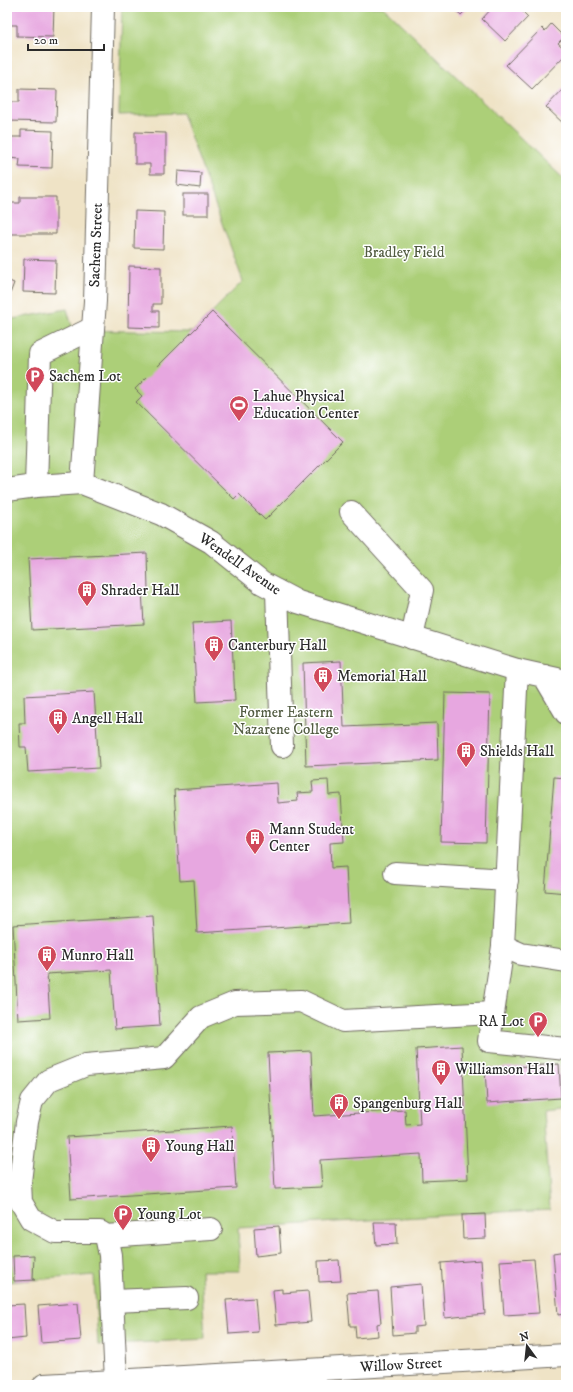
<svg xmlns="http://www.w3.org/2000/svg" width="573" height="1392" viewBox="0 0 573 1392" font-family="'IM FELL DW Pica',serif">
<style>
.green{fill:#accf78;stroke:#6c7d52}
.building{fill:#e7a7e0}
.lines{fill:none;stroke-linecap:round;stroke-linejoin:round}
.minor-casing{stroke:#706b61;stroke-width:24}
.minor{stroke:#fff;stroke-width:22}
.labels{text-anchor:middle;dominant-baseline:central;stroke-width:3;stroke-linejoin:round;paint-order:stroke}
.street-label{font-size:15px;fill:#2b2b2b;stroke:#fff}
.park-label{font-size:15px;fill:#525c42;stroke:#fff}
.poi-label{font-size:15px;fill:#2b2b2b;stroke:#fff;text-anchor:start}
</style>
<rect width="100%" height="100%" fill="#fff"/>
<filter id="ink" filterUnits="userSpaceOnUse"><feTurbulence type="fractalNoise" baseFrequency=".025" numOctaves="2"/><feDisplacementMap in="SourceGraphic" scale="8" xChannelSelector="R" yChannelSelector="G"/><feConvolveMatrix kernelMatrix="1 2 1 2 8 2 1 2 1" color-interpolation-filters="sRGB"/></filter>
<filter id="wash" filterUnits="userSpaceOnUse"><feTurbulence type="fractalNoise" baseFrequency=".012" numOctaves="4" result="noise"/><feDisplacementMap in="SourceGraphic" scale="16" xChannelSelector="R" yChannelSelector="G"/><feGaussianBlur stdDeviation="0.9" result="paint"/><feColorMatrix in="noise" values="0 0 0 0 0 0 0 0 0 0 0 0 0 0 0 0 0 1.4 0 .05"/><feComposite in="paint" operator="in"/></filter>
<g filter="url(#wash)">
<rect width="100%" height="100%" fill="#efe3c6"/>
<path class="green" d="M122,7H383L566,181V1108L543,1111L550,1209L238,1228L240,1268L239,1271H201L205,1339L98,1345L94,1275L7,1282V320L67,309L73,330L192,332L243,281L182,113L119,115Z"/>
<g id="blocks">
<g class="building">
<path d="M7,7H54L53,37L17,36V25H7Z"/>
<path d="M452,7H469L461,15Z"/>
<path d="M493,7H518L528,17L505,41L482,19Z"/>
<path d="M551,24L564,37L558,43L566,50V54L532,89L506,65L542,28L545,31Z"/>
<path d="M566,86V126L546,107Z"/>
<path d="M19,89L57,90L56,122L7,121V102H19Z"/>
<path d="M21,130L53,131L52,168L19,167L20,159L8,158L9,137H21Z"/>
<path d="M135,132L166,133V165H164V174H150V164H135Z"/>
<path d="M178,171L201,173L200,188L177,185Z"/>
<rect x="183" y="194" width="25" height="21"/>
<path d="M20,197H56V234H7V203H20Z"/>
<path d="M135,211L164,212L163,249L134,248Z"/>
<path d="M24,259L56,260L55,293L23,292Z"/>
<path d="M129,266L161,267V304H153V311H159V328L128,327Z"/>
<path d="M7,280L14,283L7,302Z"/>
<path d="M212,312L343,442L265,520L239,494L234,499L136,402L142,396L135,389Z"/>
<path d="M147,553L148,590H142L144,624L32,630L28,559Z"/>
<path d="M231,621L235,700L197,702L192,623Z"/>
<path d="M341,661L344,727L437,723L438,760L306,766L303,663Z"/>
<path d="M94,692L99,768L28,772L26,747H20L19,723H25L24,696Z"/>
<path d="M445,693L490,694L486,843L441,842Z"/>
<path d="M554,777L566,778V893L545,891Z"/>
<path d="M328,780L329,795L341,794L344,842L330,843L331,868L346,867L349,923L197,933L194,880L180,881L174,790L277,783L278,803L298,801L297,793L313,792L312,781Z"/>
<path d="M153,916L160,1026L115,1029L111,970L47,974L50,1018L18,1020L13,925Z"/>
<path d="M462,1046L468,1179L422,1181L421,1154L320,1160L322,1187L275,1189L268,1053L311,1051L314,1116L405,1110L406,1125L420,1124L416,1049Z"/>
<path d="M559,1064L561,1098L487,1103L485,1069Z"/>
<path d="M232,1126L236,1188L71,1199L67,1137Z"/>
<path d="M485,1214L486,1238L463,1239L462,1215Z"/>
<path d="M374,1222H396L397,1244L376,1245Z"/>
<path d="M279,1226L281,1253L256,1256L254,1228Z"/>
<path d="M566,1251V1323H564V1314L558,1315L553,1253Z"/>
<path d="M34,1255L33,1279L35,1280L14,1281L13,1256Z"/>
<path d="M534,1259L539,1313L504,1315L500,1261Z"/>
<path d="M339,1260L341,1281L319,1282L318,1261Z"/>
<path d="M481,1260L485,1314L445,1318L441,1263Z"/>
<path d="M421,1284L424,1326L415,1327V1333L393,1335L390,1287Z"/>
<path d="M282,1289V1293L308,1291L311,1322L276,1325L273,1290Z"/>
<path d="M378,1291L381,1323L377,1324L378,1336L356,1338L355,1326H350L347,1293Z"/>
<path d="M255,1298L258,1332L229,1334L226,1300Z"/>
<path d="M78,1303L81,1340L41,1343L38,1306Z"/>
<path d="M24,1304L26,1338L7,1340V1305Z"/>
</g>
</g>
</g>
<g filter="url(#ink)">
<use href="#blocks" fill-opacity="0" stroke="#706b61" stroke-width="1"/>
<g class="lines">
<g class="minor-casing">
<g id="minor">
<path d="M82,483L95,301L103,7"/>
<path d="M36,486L40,354L93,328"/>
<path d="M7,490L36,486L82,483L161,514L211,542L262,583L298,602L517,670L566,681"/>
<path d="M351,512L422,590L412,638"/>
<path d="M277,591L282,746"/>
<path d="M517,670L503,946L489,1041L566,1049"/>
<path d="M544,676L566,713"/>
<path d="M395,873L507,880"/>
<path d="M503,946L521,954L566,961"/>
<path d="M106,1236L211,1229"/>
<path d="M112,1301L187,1298"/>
<path d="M116,1381L110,1255L106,1236L100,1232H55L31,1219L21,1202L20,1182L27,1122L32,1101L49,1080L86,1065L164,1058L201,1017L235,1003L301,1001L343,1021L493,1013"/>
<path d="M44,1385L566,1355"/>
</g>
</g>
<use href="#minor" class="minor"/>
</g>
</g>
<defs>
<g id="parking-pin" transform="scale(1)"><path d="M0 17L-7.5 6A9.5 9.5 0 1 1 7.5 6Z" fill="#d1495b" stroke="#fff"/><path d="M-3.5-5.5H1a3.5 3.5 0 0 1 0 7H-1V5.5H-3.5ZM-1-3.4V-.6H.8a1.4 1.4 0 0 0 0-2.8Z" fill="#fff"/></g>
<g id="stadium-pin" transform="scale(1)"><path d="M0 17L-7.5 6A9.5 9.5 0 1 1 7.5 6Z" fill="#d1495b" stroke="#fff"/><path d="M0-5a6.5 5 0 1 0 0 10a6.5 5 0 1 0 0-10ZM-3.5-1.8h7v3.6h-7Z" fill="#fff"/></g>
<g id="building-pin" transform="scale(1)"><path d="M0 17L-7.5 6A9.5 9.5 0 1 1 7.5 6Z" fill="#d1495b" stroke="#fff"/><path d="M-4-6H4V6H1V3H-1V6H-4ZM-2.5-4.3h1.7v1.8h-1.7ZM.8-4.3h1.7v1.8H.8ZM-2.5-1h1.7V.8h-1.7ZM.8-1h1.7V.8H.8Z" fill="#fff"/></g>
</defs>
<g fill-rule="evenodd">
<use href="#parking-pin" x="35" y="376"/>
<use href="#stadium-pin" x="239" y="405"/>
<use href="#building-pin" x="87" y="590"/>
<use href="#building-pin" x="214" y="645"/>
<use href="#building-pin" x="323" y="676"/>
<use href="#building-pin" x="58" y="718"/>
<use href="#building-pin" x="466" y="751"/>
<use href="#building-pin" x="255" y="838"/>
<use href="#building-pin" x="47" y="955"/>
<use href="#parking-pin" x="538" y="1021"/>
<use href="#building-pin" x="441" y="1069"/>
<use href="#building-pin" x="339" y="1103"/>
<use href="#building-pin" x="151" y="1146"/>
<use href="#parking-pin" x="123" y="1214"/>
</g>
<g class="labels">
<g class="street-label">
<text transform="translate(96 245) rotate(-88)">Sachem Street</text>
<text transform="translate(240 564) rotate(35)">Wendell Avenue</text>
<text transform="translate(401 1365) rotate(-3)">Willow Street</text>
</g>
<g class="park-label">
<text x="404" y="252">Bradley Field</text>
<text x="286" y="712">Former Eastern<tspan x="286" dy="17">Nazarene College</tspan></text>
</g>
<g class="poi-label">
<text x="49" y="376">Sachem Lot</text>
<text x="253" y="396">Lahue Physical<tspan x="253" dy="17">Education Center</tspan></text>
<text x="101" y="590">Shrader Hall</text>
<text x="228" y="645">Canterbury Hall</text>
<text x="337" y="676">Memorial Hall</text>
<text x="72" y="718">Angell Hall</text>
<text x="480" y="751">Shields Hall</text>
<text x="269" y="829">Mann Student<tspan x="269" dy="17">Center</tspan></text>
<text x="61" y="955">Munro Hall</text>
<text x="524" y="1021" text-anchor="end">RA Lot</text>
<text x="455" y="1069">Williamson Hall</text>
<text x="353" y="1103">Spangenburg Hall</text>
<text x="165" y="1146">Young Hall</text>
<text x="137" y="1214">Young Lot</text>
</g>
</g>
<rect width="573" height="1392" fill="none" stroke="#fff" stroke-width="24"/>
<g transform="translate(527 1346) rotate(345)" stroke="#ffffff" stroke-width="3" paint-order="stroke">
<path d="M0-3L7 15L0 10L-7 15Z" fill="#2b2b2b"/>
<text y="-6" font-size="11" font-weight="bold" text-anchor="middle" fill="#2b2b2b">N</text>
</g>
<path d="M28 44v6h76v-6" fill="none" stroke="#2b2b2b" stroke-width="2"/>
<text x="34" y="44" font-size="12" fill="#2b2b2b" stroke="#ffffff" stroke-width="3" paint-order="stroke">20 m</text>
</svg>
